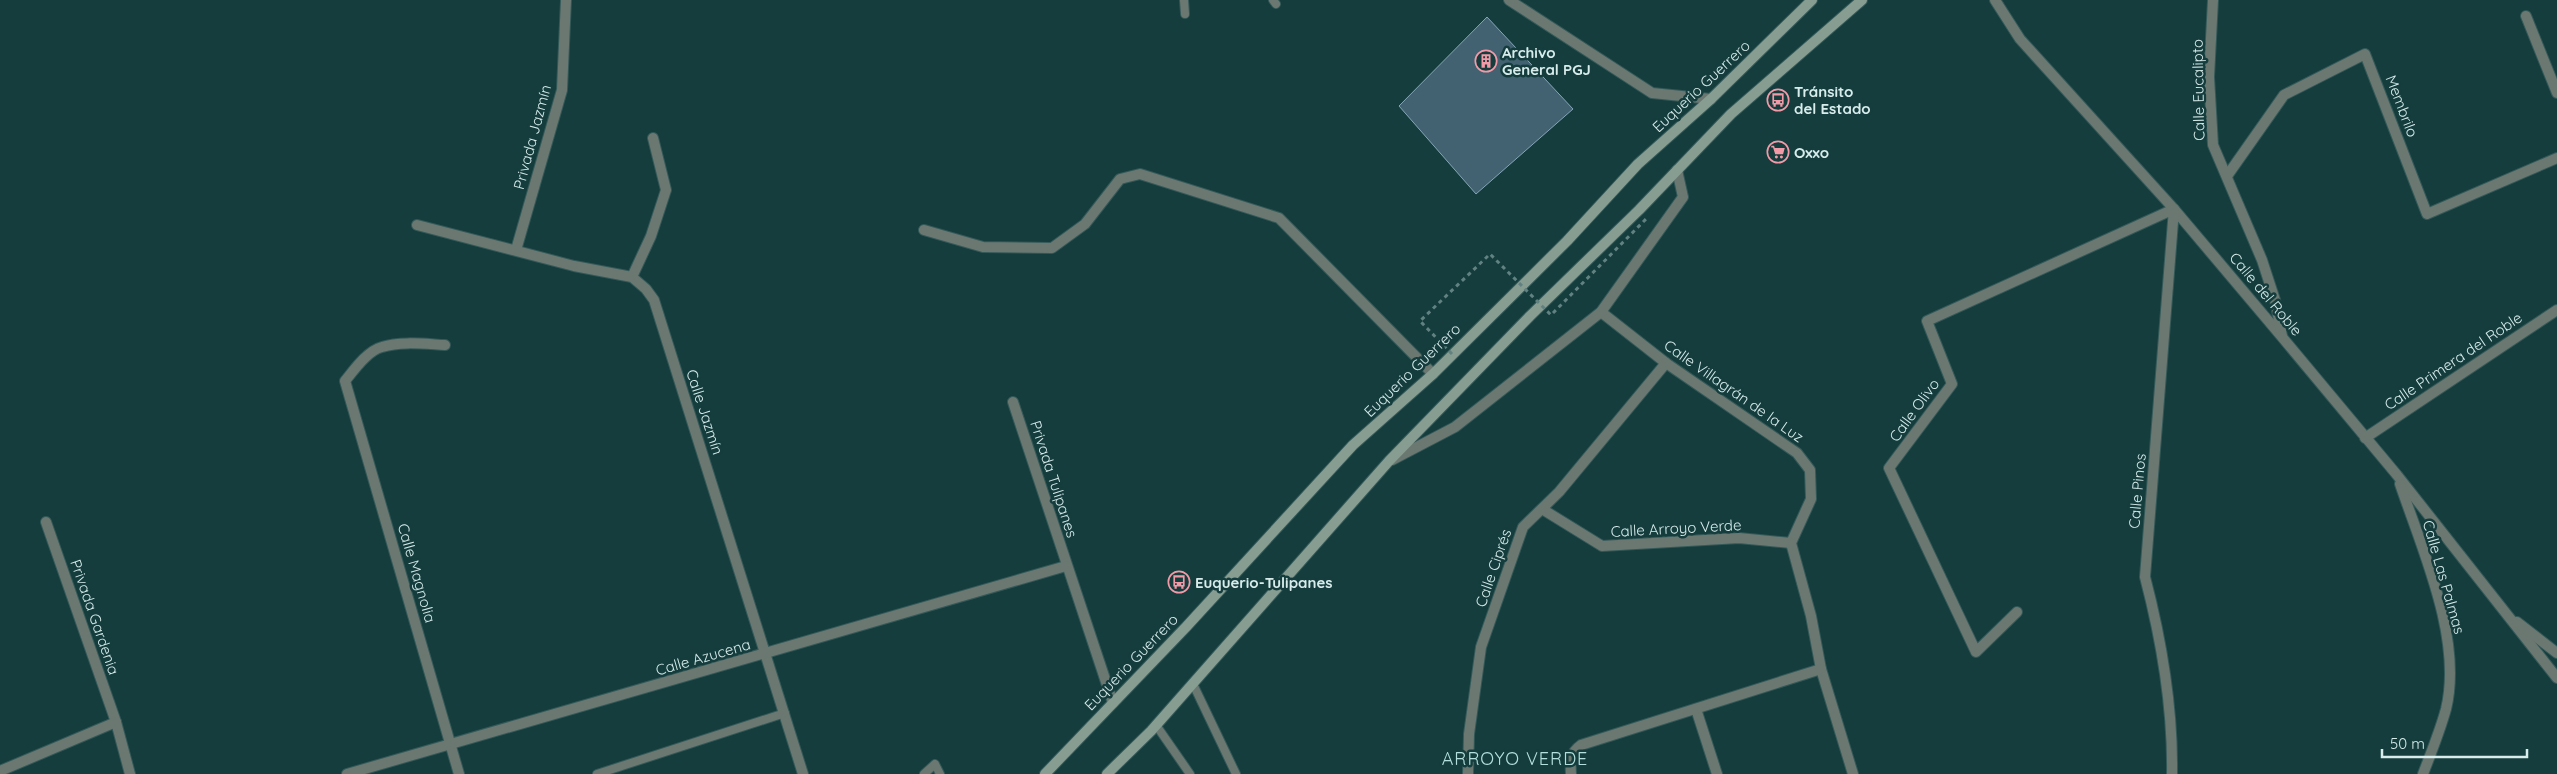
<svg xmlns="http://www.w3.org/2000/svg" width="2557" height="774" viewBox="0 0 2557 774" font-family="Quicksand,sans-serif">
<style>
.building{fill:#426271;stroke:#84a6b7}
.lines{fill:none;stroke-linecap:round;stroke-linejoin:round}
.service-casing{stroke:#345959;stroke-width:10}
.minor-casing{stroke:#345959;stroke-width:12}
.secondary-casing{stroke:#345959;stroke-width:12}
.service{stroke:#6b7871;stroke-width:8}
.minor{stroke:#6b7871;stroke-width:10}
.secondary{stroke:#879d91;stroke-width:10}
.path-bridge{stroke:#628282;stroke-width:3;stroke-dasharray:4 4;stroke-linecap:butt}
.labels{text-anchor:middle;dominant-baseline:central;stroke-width:5;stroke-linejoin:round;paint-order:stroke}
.poi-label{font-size:15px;font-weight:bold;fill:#d7eceb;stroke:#153d3d;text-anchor:start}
.street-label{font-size:15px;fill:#d7eceb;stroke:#153d3d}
.quarter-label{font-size:18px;letter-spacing:1px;fill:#b4dfdf;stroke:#153d3d}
</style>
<rect width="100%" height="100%" fill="#153d3d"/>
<path class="building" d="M1487,17L1573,109L1476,194L1399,106Z"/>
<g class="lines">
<g class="service-casing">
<g id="service">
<path d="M1184,0L1185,14"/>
<path d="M1273,0L1276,4"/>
<path d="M1193,684L1236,774"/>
<path d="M1156,725L1190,774"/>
<path d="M597,774L785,713"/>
<path d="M924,774L935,764L940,774"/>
</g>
</g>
<g class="minor-casing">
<g id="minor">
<path d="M1509,0L1652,93L1711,99"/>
<path d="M1995,0L2020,39L2174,209L2282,337L2397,475L2557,678"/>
<path d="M2213,0L2209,77L2213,145L2262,260L2275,300L2282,336"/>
<path d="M2526,16L2557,93"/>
<path d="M2227,176L2284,95L2365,54L2427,214L2557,158"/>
<path d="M417,225L574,266L632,277L646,289L654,300L803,774"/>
<path d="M924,230L983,247L1052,248L1085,224L1120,179L1140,174L1279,218L1433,374"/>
<path d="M516,250L562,90L566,0"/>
<path d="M632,277L651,236L666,190L653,138"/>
<path d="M1601,312L1666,363L1797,453L1810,470L1811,499L1791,543L1811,616L1821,669L1853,774"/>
<path d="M445,345C425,344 401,341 382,347C367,351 354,370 345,381L459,774"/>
<path d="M1013,402L1113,703"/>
<path d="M2365,438L2557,310"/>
<path d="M1392,460L1455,427L1601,312L1683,197L1677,170"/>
<path d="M2400,484C2422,549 2463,639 2446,709C2440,731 2431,753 2423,774"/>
<path d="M1542,509L1602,546L1739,538L1791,543"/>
<path d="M46,522L116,722L130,774"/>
<path d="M2017,612L1976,652L1889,468L1952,384L1927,321L2174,209L2145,577C2162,642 2173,706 2172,774"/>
<path d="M2517,622L2557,653"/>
<path d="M1696,709L1717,774"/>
<path d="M0,771L116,722"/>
<path d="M347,774L1066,566"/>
<path d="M1468,774L1469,734L1481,647L1523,527L1559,492L1666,363"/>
<path d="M1571,774C1570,761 1570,753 1581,745L1821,669"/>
</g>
</g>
<g class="secondary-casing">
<g id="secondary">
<path d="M1045,774L1186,627L1353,445L1433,374L1567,241L1638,164L1711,99L1812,0"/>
<path d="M1107,774L1151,731L1389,461L1530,316L1639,210L1731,114L1862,0"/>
</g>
</g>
<use href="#service" class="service"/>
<use href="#minor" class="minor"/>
<use href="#secondary" class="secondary"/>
<path class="path-bridge" d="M1452,354L1420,321L1490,254L1551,315L1646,219"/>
</g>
<defs>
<g id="building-ring" transform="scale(1.125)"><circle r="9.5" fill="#153d3d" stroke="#f39aa8" stroke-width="1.5"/><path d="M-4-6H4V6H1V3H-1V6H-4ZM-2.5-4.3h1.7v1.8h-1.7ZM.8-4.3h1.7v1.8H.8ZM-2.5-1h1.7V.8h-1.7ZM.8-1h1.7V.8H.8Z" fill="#f39aa8"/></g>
<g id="bus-ring" transform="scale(1.125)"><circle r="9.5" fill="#153d3d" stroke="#f39aa8" stroke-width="1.5"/><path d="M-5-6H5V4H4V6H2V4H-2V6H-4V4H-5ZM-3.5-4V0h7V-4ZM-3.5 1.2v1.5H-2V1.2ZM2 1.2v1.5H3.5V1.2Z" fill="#f39aa8"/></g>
<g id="supermarket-ring" transform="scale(1.125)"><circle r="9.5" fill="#153d3d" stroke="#f39aa8" stroke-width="1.5"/><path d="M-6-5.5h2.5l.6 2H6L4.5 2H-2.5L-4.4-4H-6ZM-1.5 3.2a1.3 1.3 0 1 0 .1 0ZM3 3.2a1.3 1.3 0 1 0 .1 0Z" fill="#f39aa8"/></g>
</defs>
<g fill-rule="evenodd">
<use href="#building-ring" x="1486" y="61"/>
<use href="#bus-ring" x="1778" y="100"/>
<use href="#supermarket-ring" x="1778" y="152"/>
<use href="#bus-ring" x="1179" y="582"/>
</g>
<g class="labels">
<g class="poi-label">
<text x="1502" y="52">Archivo<tspan x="1502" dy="17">General PGJ</tspan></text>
<text x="1794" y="91">Tránsito<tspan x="1794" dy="17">del Estado</tspan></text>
<text x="1794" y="152">Oxxo</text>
<text x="1195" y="582">Euquerio-Tulipanes</text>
</g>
<g class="street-label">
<text transform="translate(1701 86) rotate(-43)">Euquerio Guerrero</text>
<text transform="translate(2198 90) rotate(-91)">Calle Eucalipto</text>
<text transform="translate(2402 106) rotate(69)">Membrilo</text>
<text transform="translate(532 137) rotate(-75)">Privada Jazmín</text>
<text transform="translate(2266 294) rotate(50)">Calle del Roble</text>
<text transform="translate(2453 361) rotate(-34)">Calle Primera del Roble</text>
<text transform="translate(1412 370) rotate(-44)">Euquerio Guerrero</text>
<text transform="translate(1734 391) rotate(35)">Calle Villagrán de la Luz</text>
<text transform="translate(1914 410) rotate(-54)">Calle Olivo</text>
<text transform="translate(705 412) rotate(72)">Calle Jazmín</text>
<text transform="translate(1054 479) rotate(72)">Privada Tulipanes</text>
<text transform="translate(2137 491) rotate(-85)">Calle Pinos</text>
<text transform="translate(1676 528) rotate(-3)">Calle Arroyo Verde</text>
<text transform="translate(1493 568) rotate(-71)">Calle Ciprés</text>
<text transform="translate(417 573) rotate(74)">Calle Magnolia</text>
<text transform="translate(2444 577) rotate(74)">Calle Las Palmas</text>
<text transform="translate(95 617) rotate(71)">Privada Gardenia</text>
<text transform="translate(703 657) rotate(-16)">Calle Azucena</text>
<text transform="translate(1131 662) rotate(-46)">Euquerio Guerrero</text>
</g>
<g class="quarter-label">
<text x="1515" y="758">ARROYO VERDE</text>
</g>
</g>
<path d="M2382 749v8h145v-8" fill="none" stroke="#d7eceb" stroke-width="2.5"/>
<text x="2390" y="749" font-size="15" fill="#d7eceb" stroke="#153d3d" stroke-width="4" paint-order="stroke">50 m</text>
</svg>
